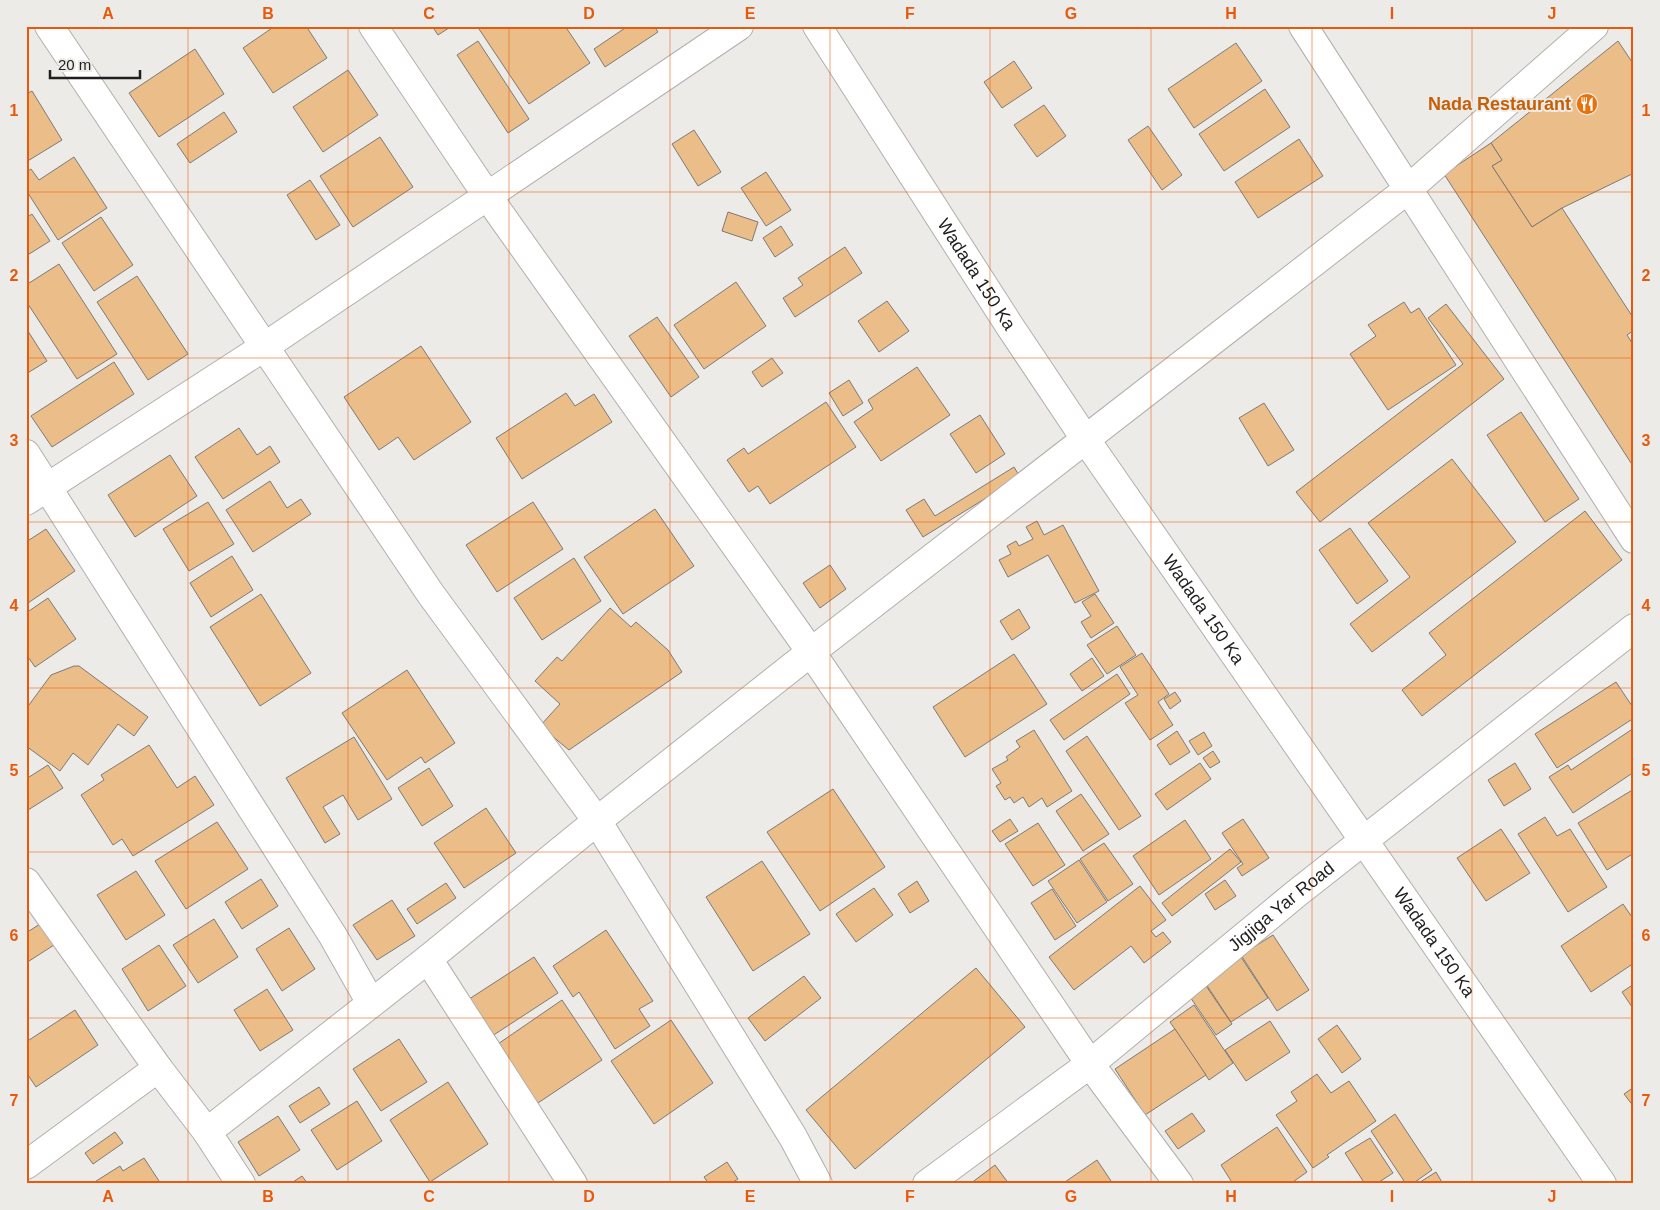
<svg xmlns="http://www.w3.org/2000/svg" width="1660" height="1210" viewBox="0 0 1660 1210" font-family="Arial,sans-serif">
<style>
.building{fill:#ebbd88;stroke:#7c7a77}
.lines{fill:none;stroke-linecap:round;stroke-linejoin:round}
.minor-casing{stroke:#b1afac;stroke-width:30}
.minor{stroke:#fff;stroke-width:28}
.grid{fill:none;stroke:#e8590c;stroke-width:1;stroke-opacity:0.55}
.labels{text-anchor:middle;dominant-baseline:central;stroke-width:4;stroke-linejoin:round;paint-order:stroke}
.food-label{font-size:18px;font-weight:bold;fill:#c56008;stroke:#edebe8;text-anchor:end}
.street-label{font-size:18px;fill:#201f1e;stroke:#edebe8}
.neatline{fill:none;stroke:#e8590c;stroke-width:2}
.grid-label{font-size:16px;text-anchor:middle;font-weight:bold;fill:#e8590c}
</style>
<rect width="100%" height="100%" fill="#edebe8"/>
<g class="building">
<path d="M275,26H306L327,58L273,93L243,48Z"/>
<path d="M432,26H452L438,35Z"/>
<path d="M477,26H565L590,63L529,104Z"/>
<path d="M628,26H654L658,32L605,67L594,49Z"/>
<path d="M478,41L529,119L508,133L457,55Z"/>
<path d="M1618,41L1634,65V173L1562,208L1532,227L1492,166L1502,160L1491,143Z"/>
<path d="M1236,43L1262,81L1194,128L1168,89Z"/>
<path d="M195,49L224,94L159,137L129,93Z"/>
<path d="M1014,61L1032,88L1002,108L984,82Z"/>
<path d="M348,70L378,115L323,152L293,107Z"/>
<path d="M1265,89L1290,127L1224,171L1199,134Z"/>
<path d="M32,91L62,140L26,162V94Z"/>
<path d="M1044,105L1066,136L1037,157L1014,125Z"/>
<path d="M224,112L237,132L190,163L177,144Z"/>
<path d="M1148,126L1182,175L1162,190L1128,140Z"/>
<path d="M694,130L721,172L698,186L672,144Z"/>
<path d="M380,137L413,187L353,227L320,176Z"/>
<path d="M1299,139L1323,176L1258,218L1235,182Z"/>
<path d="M1491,143L1502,160L1492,166L1532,227L1562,208L1634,319V330L1627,335L1634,346L1633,466L1444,174Z"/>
<path d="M74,157L107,208L58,240L26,190V172L31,169L39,180Z"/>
<path d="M766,172L791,210L766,226L741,188Z"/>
<path d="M310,180L340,225L316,240L287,195Z"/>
<path d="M728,212L758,222L752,241L722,231Z"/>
<path d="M32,214L50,241L26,256V218Z"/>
<path d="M101,217L133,265L94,291L62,243Z"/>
<path d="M781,226L793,245L775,257L763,238Z"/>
<path d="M845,247L862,273L795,317L783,298L803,285L798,278Z"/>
<path d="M59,264L117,354L77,379L26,301V285Z"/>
<path d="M137,276L188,354L148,380L97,302Z"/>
<path d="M736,282L766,326L704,369L674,325Z"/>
<path d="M887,301L909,331L879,352L858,321Z"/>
<path d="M1404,302L1411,313L1419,308L1456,365L1388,410L1350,354L1376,336L1368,325Z"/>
<path d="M1446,304L1504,379L1320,522L1296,492L1463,364L1428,318Z"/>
<path d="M657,317L699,377L671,397L629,336Z"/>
<path d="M26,328L47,361L26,374Z"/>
<path d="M421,346L471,422L414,460L398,437L379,450L344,397Z"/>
<path d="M772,358L783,373L762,387L752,372Z"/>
<path d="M114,362L134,394L52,447L31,416Z"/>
<path d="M917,367L950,415L881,461L854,422L873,409L868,400Z"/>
<path d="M849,380L863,403L843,416L829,393Z"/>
<path d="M566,393L575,406L594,394L612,422L522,479L496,438Z"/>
<path d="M826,402L856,447L770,504L758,486L749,492L727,460L744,448L748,454Z"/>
<path d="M1264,403L1294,450L1268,466L1239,418Z"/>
<path d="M1521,412L1579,499L1545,522L1487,435Z"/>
<path d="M980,415L1005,454L976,473L950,434Z"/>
<path d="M239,428L257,455L270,446L280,462L223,499L195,457Z"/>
<path d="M170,455L197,496L135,537L108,495Z"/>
<path d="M1452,459L1516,542L1372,652L1350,624L1410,577L1368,523Z"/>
<path d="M1014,467L1020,477L923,537L906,510L924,499L935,516Z"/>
<path d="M270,481L287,508L301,499L311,514L253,552L226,510Z"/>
<path d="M208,502L234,544L189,571L163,529Z"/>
<path d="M533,502L563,549L497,592L466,545Z"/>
<path d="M655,509L694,566L623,614L584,557Z"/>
<path d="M1585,511L1622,560L1422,716L1402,690L1446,655L1429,633Z"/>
<path d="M1037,521L1044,535L1063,525L1099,591L1075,603L1048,555L1008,577L999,560L1011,554L1007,546L1016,541L1019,546L1033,539L1026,527Z"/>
<path d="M1350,528L1388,581L1357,604L1319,550Z"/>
<path d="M46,529L75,571L28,603L26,542Z"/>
<path d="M232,556L253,590L211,617L190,583Z"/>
<path d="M574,558L601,601L542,640L514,598Z"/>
<path d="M830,565L846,589L820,608L803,583Z"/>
<path d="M261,594L311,673L260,706L210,627Z"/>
<path d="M1095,594L1114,623L1091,638L1081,622L1091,616L1082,602Z"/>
<path d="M48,598L76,639L35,667L26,654V613Z"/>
<path d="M610,608L631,627L636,622L668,650L682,672L569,750L540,726L560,704L535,681L557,657L562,661Z"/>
<path d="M1019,609L1030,628L1012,640L1000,621Z"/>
<path d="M1117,626L1136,655L1107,674L1087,645Z"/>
<path d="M1142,653L1169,694L1158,702L1173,725L1150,740L1125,703L1138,695L1120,667Z"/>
<path d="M1014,654L1047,704L965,757L933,707Z"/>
<path d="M1092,658L1104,676L1082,691L1070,674Z"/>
<path d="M74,666H79L148,717L134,736L118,724L88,765L73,753L60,771L26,746V709L51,675Z"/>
<path d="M407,670L455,743L425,763L421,757L387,780L342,713Z"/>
<path d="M1117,674L1130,694L1064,740L1050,720Z"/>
<path d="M1616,682L1634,709V718L1557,768L1535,734Z"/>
<path d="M1175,692L1181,701L1170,709L1164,699Z"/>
<path d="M1634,728V772L1573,813L1549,777L1568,765L1571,770Z"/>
<path d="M1034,730L1072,791L1047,807L1042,798L1029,807L1023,797L1014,803L1010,797L1005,800L996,786L1001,783L992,769L1008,760L1006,757L1020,747L1016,741Z"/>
<path d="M1177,731L1190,752L1170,765L1157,745Z"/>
<path d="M1204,732L1212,746L1198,755L1189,741Z"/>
<path d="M1087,736L1141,816L1119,830L1066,751Z"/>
<path d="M354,737L392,799L358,820L343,795L323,807L340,834L325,843L286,778Z"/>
<path d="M149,745L177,788L195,776L214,805L133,856L122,839L113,845L81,795L104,780L101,775Z"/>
<path d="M1213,751L1220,762L1210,768L1203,758Z"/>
<path d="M1200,763L1211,779L1167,810L1155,794Z"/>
<path d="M1515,763L1531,789L1504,806L1488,780Z"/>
<path d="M48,765L63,788L28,810L26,807V779Z"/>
<path d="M429,768L453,806L422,826L398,788Z"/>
<path d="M833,789L885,867L820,911L767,832Z"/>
<path d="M1634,789V853L1607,870L1578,823Z"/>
<path d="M1081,794L1109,834L1083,851L1056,811Z"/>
<path d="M486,808L516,853L464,888L434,843Z"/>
<path d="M1545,817L1557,836L1570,829L1607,887L1568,912L1518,834Z"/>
<path d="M1010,819L1018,831L1000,842L992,831Z"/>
<path d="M1243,819L1269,858L1242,876L1237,868L1243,864L1222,833Z"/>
<path d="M1185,820L1211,859L1159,895L1133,856Z"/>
<path d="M217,822L248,869L186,909L155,861Z"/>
<path d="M1038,823L1065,865L1033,886L1005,844Z"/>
<path d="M1501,829L1530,873L1486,901L1457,858Z"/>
<path d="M1104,843L1133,884L1108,901L1080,859Z"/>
<path d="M1230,849L1241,862L1172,916L1162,903Z"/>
<path d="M1079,860L1107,902L1077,923L1048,881Z"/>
<path d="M762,861L810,934L753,971L706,897Z"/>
<path d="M136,871L165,915L126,940L97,895Z"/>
<path d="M261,879L278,906L242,929L225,902Z"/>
<path d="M1225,880L1236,896L1215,910L1205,894Z"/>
<path d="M917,881L929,901L910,913L898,894Z"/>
<path d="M446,883L456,898L417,924L407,909Z"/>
<path d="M1140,886L1166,920L1151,931L1156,937L1163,932L1171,942L1144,963L1131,946L1074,990L1049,957Z"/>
<path d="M874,888L893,915L856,942L836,914Z"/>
<path d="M1052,889L1076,926L1055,940L1031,903Z"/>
<path d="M392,900L415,936L377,960L353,925Z"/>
<path d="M1623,904L1634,920V963L1591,992L1561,946Z"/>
<path d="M214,919L238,957L198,983L173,945Z"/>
<path d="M40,924L54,945L26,963V933Z"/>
<path d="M289,928L315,969L282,991L256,949Z"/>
<path d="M606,930L653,1001L639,1009L650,1026L615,1049L579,992L573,997L553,966Z"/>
<path d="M1273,935L1309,990L1277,1011L1241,955Z"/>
<path d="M159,945L186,986L148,1011L122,969Z"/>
<path d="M1239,954L1268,998L1231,1022L1202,978Z"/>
<path d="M534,957L558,993L486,1040L463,1003Z"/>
<path d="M976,968L1025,1027L855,1169L806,1110Z"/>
<path d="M804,976L821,998L765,1041L748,1018Z"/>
<path d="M1200,977L1232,1024L1216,1035L1184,988Z"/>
<path d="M1634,984V1010L1622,992Z"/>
<path d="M267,989L293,1030L260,1051L234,1010Z"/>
<path d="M562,1000L602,1060L532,1107L492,1048Z"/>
<path d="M1194,1005L1233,1063L1209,1080L1170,1022Z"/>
<path d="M75,1010L98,1045L36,1087L26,1072V1042Z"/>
<path d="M671,1020L713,1083L654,1124L611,1061Z"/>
<path d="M1270,1021L1290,1052L1246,1081L1225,1050Z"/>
<path d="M1337,1025L1361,1059L1342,1073L1318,1039Z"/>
<path d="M1175,1029L1206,1075L1145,1115L1115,1069Z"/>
<path d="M399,1039L427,1082L381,1111L353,1069Z"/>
<path d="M1317,1074L1331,1093L1349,1081L1376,1121L1327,1155L1329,1157L1313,1168L1276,1115L1297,1101L1291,1092Z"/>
<path d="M448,1082L488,1144L430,1182L390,1120Z"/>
<path d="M319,1087L330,1104L300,1123L289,1106Z"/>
<path d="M1634,1087V1107L1624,1094Z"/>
<path d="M357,1101L382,1141L337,1170L311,1130Z"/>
<path d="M1192,1113L1205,1131L1178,1149L1165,1131Z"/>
<path d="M1395,1114L1432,1170L1412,1184H1406L1371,1131Z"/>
<path d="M278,1116L300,1150L259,1176L238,1142Z"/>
<path d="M1277,1127L1307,1172L1290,1184H1233L1221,1165Z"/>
<path d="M115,1132L123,1143L93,1164L85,1153Z"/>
<path d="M1370,1138L1393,1173L1376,1184H1365L1345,1153Z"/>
<path d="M144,1158L161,1184L93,1183L120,1166L123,1171Z"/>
<path d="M1097,1160L1113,1184H1062Z"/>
<path d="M727,1162L738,1179L730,1184H709L704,1177Z"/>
<path d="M995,1165L1009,1184H970Z"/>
<path d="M1436,1172L1443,1184H1417Z"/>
<path d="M302,1176L308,1184H290Z"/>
</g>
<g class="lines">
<g class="minor-casing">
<g id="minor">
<path d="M49,26L430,593L597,821L793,1137L818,1184"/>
<path d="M373,26L488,197L811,652L1090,1064L1179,1184"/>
<path id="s1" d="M817,26L1009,325L1086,440L1602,1184"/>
<path d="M1303,26L1634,539"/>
<path d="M26,454L333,936L371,1003"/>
<path d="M26,501L264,347L739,26"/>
<path d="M26,882L158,1068L207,1132L241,1184"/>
<path d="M428,959L573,1184"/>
<path d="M207,1132L428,959L597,821L811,652L1407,190L1594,26"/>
<path d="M26,1165L158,1068"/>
<path id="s2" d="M927,1184L1090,1064L1297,893L1634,628"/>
</g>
</g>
<use href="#minor" class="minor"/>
</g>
<path class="grid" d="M188,26V1184M348,26V1184M509,26V1184M670,26V1184M830,26V1184M990,26V1184M1151,26V1184M1312,26V1184M1472,26V1184M26,192H1634M26,358H1634M26,522H1634M26,688H1634M26,852H1634M26,1018H1634"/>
<defs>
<g id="restaurant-disc" transform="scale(1.125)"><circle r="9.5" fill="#e8710a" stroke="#edebe8"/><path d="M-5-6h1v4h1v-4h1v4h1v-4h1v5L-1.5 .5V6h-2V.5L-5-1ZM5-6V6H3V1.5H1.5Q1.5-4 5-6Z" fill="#fff"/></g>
</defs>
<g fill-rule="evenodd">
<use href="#restaurant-disc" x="1587" y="104"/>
</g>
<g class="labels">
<g class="food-label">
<text x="1571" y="104">Nada Restaurant</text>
</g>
<g class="street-label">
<text stroke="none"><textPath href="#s1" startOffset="295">Wadada 150 Ka</textPath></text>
<text stroke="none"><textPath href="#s1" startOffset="700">Wadada 150 Ka</textPath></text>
<text stroke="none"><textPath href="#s2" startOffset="450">Jigjiga Yar Road</textPath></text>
<text stroke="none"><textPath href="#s1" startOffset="1105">Wadada 150 Ka</textPath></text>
</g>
</g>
<rect width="1660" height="1210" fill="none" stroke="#edebe8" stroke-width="55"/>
<path d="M50 70v8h90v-8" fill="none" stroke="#201f1e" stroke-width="2.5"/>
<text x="58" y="70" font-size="15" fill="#201f1e" stroke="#edebe8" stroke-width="4" paint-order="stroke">20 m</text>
<rect x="28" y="28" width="1604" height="1154" class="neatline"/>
<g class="grid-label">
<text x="108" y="19">A</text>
<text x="268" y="19">B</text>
<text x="429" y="19">C</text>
<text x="589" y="19">D</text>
<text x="750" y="19">E</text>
<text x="910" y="19">F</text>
<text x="1071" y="19">G</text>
<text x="1231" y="19">H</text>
<text x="1392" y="19">I</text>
<text x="1552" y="19">J</text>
<text x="14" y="116">1</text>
<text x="1646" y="116">1</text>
<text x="14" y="281">2</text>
<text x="1646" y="281">2</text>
<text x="14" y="446">3</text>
<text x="1646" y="446">3</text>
<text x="14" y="611">4</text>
<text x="1646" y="611">4</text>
<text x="14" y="776">5</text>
<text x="1646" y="776">5</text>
<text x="14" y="941">6</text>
<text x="1646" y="941">6</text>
<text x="14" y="1106">7</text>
<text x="1646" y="1106">7</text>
<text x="108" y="1202">A</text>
<text x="268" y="1202">B</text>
<text x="429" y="1202">C</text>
<text x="589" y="1202">D</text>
<text x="750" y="1202">E</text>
<text x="910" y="1202">F</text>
<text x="1071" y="1202">G</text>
<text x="1231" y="1202">H</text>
<text x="1392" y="1202">I</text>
<text x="1552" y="1202">J</text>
</g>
</svg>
